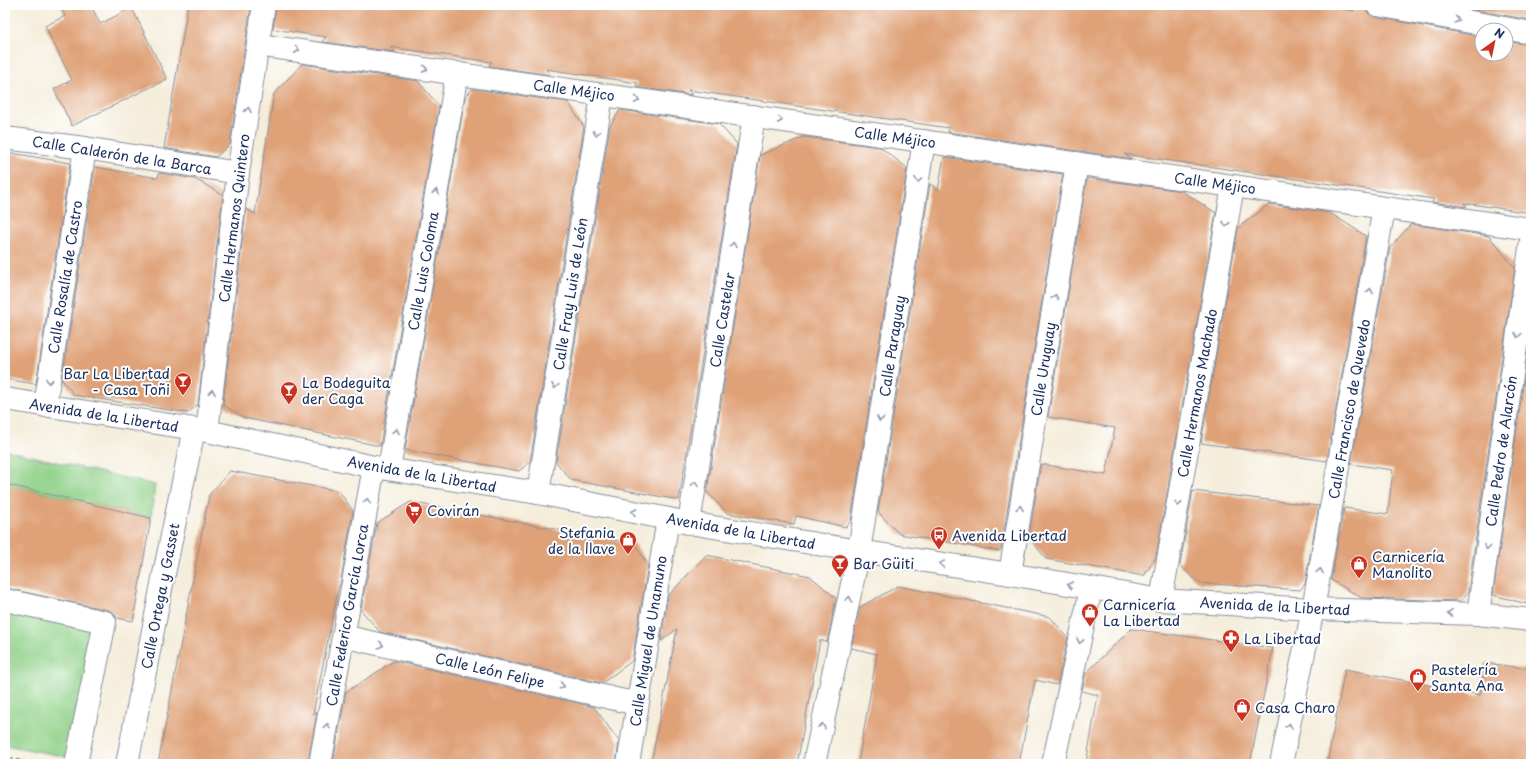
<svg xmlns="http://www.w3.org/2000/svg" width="1536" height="769" viewBox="0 0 1536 769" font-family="'Playpen Sans',sans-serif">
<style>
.green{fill:#8fd087;stroke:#558072}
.building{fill:#dfa177}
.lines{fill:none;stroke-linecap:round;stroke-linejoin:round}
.minor-casing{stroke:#888e9c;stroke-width:24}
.path{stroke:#888e9c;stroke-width:2.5;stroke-dasharray:3 3;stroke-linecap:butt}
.minor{stroke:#fff;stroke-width:22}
.oneway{stroke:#8d97ae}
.labels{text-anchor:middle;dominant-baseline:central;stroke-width:4;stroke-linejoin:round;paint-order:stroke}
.street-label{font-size:14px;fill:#1b2f5e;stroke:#fff}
.poi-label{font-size:14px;fill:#1b2f5e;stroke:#fff;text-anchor:start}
</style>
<rect width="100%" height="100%" fill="#fff"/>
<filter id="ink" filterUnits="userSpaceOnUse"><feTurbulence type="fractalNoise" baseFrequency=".025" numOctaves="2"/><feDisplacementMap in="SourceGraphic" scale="8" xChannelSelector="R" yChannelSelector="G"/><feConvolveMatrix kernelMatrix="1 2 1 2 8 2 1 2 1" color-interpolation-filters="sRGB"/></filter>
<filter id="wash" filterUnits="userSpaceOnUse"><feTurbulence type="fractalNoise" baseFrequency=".012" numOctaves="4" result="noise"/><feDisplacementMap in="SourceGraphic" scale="16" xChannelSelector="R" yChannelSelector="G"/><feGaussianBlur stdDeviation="0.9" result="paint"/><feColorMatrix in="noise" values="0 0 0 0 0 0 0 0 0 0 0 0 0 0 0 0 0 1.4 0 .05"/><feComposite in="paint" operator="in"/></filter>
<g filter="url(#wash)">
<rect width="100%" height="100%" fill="#f4edda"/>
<g class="green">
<path d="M5,450L155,485L151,518L5,484Z"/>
<path d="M5,608L97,627L68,757L5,745Z"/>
</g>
<g id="blocks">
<g class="building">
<path d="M60,5H91L100,24L132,8L167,79L72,126L54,89L72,80L45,26L65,16Z"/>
<path d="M188,5H251L230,144L216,157L164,148Z"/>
<path d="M276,5H1317L1354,11V5H1365V10L1369,14L1375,17L1482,37V54H1506V41L1531,45V213L1464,203L1467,207L1432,202L1434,199L1124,154L1132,159L948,132L949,128L688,90L692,95L635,87L638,83L546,69L550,75L489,66L492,62L390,47L395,52L322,42L326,37L273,29Z"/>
<path d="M1447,5H1531V20Z"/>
<path d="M302,64L418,81L439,106L380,446L244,418L223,405L246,209L255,214L274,94Z"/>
<path d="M472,89L568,102L584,127L530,462L519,471L405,450L465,98Z"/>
<path d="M620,110L719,124L737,144L679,500L571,480L556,462L610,126Z"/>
<path d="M804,137L880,147L907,168L851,521L846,527L796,516L794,524L727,513L707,492L760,155Z"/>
<path d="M5,152L70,163L36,384L5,379Z"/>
<path d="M944,157L1063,174L1001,549L999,551L899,534L878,512L930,184L938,190Z"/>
<path d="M95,167L158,178L159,173L195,179L223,195L198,404L188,413L74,395L62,380Z"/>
<path d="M1087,178L1182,191L1216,213L1156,557L1144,576L1046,559L1029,537L1041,464L1106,475L1115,428L1048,417Z"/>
<path d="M1269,204L1330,213L1366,236L1327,461L1201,443L1238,228Z"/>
<path d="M1411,224L1489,236L1515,268L1468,592L1461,601L1362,598L1331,580L1344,508L1388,514L1393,470L1351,464L1390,248Z"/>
<path d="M1531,330V605L1493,595Z"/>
<path d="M230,471L339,491L353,511L340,586L339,585L313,714L317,712L308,764H158L209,495Z"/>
<path d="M5,484L151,518L133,621L117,618L114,613L108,610L5,588Z"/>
<path d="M1193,491L1319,506L1305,584L1300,590L1199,583L1180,565Z"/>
<path d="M410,502L635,544L648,565L632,661L602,683L380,632L361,610L377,523Z"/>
<path d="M706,555L810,576L836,598L827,642L820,640L797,764H651L677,629L661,641L668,596Z"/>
<path d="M898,586L1050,617L1068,638L1057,685L1035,680L1019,764H858L877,654L851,648L860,607Z"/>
<path d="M1131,629L1273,648L1250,764H1086L1098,695L1082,691L1086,673Z"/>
<path d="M394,661L594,707L619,741L616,764H333L346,692Z"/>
<path d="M1485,663L1531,669V764H1327L1345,669L1480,695Z"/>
</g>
</g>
</g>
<g filter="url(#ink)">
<use href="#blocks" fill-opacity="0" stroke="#888e9c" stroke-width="1"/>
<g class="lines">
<g class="minor-casing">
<g id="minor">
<path d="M1377,5L1531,33"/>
<path d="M258,45L1531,229"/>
<path d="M5,138L85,148L238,173"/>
<path d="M5,399L207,431L374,467L538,493L689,523L859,551L1010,574L1161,600L1313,609L1478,614L1531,620"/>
<path d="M45,406L85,148"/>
<path d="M207,431L238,173L264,5"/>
<path d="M389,469L457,73"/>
<path d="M538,493L602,95"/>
<path d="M689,523L754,116"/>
<path d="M1010,574L1077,163"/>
<path d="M5,600L105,622L76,764"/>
<path d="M1161,600L1233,186"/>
<path d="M1478,614L1531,241"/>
<path d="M343,636L637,704"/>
<path d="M127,764L163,579L194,429"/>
<path d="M320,764L374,467"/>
<path d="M628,764L668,519"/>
<path d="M814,764L859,551L924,141"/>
<path d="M1053,764L1091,589"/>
<path d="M1281,764L1313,609L1384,208"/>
</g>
</g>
<path class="path" d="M5,757L36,764"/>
<use href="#minor" class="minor"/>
</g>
<defs><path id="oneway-chevron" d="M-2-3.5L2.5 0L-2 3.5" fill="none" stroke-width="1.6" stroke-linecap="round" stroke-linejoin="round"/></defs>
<g class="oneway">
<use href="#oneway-chevron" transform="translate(1457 20) rotate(10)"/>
<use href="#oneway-chevron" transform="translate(297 50) rotate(8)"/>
<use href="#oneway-chevron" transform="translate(425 69) rotate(8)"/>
<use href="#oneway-chevron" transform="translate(637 100) rotate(8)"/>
<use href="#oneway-chevron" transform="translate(248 110) rotate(-81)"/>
<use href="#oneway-chevron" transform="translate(780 120) rotate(8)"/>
<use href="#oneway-chevron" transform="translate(596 133) rotate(99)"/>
<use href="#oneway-chevron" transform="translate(918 180) rotate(99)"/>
<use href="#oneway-chevron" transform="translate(436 192) rotate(-80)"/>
<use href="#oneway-chevron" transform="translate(1226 224) rotate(100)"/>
<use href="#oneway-chevron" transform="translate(733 245) rotate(-81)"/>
<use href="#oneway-chevron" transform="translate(1370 291) rotate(-80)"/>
<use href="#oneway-chevron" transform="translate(1055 297) rotate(-81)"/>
<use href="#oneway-chevron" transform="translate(1518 335) rotate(98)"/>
<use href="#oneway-chevron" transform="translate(49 381) rotate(99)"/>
<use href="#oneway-chevron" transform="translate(555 386) rotate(99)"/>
<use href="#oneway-chevron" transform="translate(212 392) rotate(-83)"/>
<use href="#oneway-chevron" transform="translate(880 419) rotate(99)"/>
<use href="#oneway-chevron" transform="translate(396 431) rotate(-80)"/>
<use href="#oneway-chevron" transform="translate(695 484) rotate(-81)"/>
<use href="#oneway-chevron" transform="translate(367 501) rotate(-80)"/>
<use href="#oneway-chevron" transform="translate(1178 504) rotate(100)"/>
<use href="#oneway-chevron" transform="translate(1020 508) rotate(-81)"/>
<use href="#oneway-chevron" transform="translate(634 512) rotate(-169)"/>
<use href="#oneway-chevron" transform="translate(1487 547) rotate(98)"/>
<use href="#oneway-chevron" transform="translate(942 564) rotate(-171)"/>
<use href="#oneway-chevron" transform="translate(1320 571) rotate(-80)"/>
<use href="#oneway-chevron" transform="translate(1070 585) rotate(-170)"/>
<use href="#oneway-chevron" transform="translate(849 599) rotate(-78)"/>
<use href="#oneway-chevron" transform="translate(1450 613) rotate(-178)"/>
<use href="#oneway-chevron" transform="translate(1080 641) rotate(102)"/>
<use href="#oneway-chevron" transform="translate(381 645) rotate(13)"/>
<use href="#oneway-chevron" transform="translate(562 686) rotate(13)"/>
<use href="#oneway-chevron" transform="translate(327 726) rotate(-80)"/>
<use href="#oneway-chevron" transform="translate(822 726) rotate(-78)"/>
<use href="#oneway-chevron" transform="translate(1289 726) rotate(-78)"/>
</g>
</g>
<defs>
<g id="bar-pin" transform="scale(0.9)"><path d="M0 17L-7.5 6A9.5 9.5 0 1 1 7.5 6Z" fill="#c8321e" stroke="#fff"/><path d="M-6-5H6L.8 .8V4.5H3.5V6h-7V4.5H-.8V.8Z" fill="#fff"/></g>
<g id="supermarket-pin" transform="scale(0.9)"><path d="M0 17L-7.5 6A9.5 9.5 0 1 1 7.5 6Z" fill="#c8321e" stroke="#fff"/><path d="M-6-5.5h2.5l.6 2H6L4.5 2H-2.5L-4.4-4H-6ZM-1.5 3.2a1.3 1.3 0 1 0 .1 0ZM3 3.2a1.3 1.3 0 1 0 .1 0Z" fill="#fff"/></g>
<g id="bus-pin" transform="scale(0.9)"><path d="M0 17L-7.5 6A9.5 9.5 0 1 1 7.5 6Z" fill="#c8321e" stroke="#fff"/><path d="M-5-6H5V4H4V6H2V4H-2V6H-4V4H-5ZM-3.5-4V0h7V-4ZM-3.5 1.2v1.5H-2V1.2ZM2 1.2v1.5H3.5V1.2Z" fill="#fff"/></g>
<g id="shop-pin" transform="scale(0.9)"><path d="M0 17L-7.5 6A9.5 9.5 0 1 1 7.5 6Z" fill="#c8321e" stroke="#fff"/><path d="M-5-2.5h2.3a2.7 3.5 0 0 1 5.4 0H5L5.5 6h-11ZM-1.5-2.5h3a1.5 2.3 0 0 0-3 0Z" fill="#fff"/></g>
<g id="pharmacy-pin" transform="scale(0.9)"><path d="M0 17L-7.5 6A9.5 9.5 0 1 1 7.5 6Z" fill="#c8321e" stroke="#fff"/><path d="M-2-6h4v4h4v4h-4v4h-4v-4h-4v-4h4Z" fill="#fff"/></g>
</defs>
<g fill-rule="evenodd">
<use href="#bar-pin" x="183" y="381"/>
<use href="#bar-pin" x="289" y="390"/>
<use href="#supermarket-pin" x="414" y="510"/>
<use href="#bus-pin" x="939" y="535"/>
<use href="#shop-pin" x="628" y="540"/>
<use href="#bar-pin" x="840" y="563"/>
<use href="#shop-pin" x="1359" y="564"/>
<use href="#shop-pin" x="1090" y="612"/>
<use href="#pharmacy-pin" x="1231" y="638"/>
<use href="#shop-pin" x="1418" y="677"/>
<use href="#shop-pin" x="1242" y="707"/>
</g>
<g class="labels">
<g class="street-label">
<text transform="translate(574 90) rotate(8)">Calle Méjico</text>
<text transform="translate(895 137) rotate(8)">Calle Méjico</text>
<text transform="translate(122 155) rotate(9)">Calle Calderón de la Barca</text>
<text transform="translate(1215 183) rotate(8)">Calle Méjico</text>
<text transform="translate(234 218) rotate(-83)">Calle Hermanos Quintero</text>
<text transform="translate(423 271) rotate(-80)">Calle Luis Coloma</text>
<text transform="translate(65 277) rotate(-81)">Calle Rosalía de Castro</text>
<text transform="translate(570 294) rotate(-81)">Calle Fray Luis de León</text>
<text transform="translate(722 320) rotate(-81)">Calle Castelar</text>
<text transform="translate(892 346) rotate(-81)">Calle Paraguay</text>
<text transform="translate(1043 369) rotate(-81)">Calle Uruguay</text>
<text transform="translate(1197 393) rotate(-80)">Calle Hermanos Machado</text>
<text transform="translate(1349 409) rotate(-80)">Calle Francisco de Quevedo</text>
<text transform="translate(104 415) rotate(9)">Avenida de la Libertad</text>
<text transform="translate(1501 451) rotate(-82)">Calle Pedro de Alarcón</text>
<text transform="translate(422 474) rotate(10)">Avenida de la Libertad</text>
<text transform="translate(741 531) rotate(10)">Avenida de la Libertad</text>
<text transform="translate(160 596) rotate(-79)">Calle Ortega y Gasset</text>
<text transform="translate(1275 606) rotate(3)">Avenida de la Libertad</text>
<text transform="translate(347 615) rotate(-80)">Calle Federico García Lorca</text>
<text transform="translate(648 641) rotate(-81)">Calle Miguel de Unamuno</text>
<text transform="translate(490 670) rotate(13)">Calle León Felipe</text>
</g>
<g class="poi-label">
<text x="170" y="373" text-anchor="end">Bar La Libertad<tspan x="170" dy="16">- Casa Toñi</tspan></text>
<text x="302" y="382">La Bodeguita<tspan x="302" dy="16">der Caga</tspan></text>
<text x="427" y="510">Covirán</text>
<text x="615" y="532" text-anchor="end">Stefania<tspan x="615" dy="16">de la llave</tspan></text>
<text x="952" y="535">Avenida Libertad</text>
<text x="1372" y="556">Carnicería<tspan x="1372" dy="16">Manolito</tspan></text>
<text x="853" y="563">Bar Güiti</text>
<text x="1103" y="604">Carnicería<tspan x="1103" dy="16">La Libertad</tspan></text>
<text x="1244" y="638">La Libertad</text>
<text x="1431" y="669">Pastelería<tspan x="1431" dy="16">Santa Ana</tspan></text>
<text x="1255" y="707">Casa Charo</text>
</g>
</g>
<rect width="1536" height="769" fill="none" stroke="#fff" stroke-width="20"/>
<g transform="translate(1494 42) rotate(33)"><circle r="19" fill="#ffffff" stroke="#a4acbf"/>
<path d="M0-3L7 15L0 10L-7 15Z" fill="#c8321e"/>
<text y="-6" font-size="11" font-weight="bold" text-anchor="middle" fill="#1b2f5e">N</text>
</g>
</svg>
